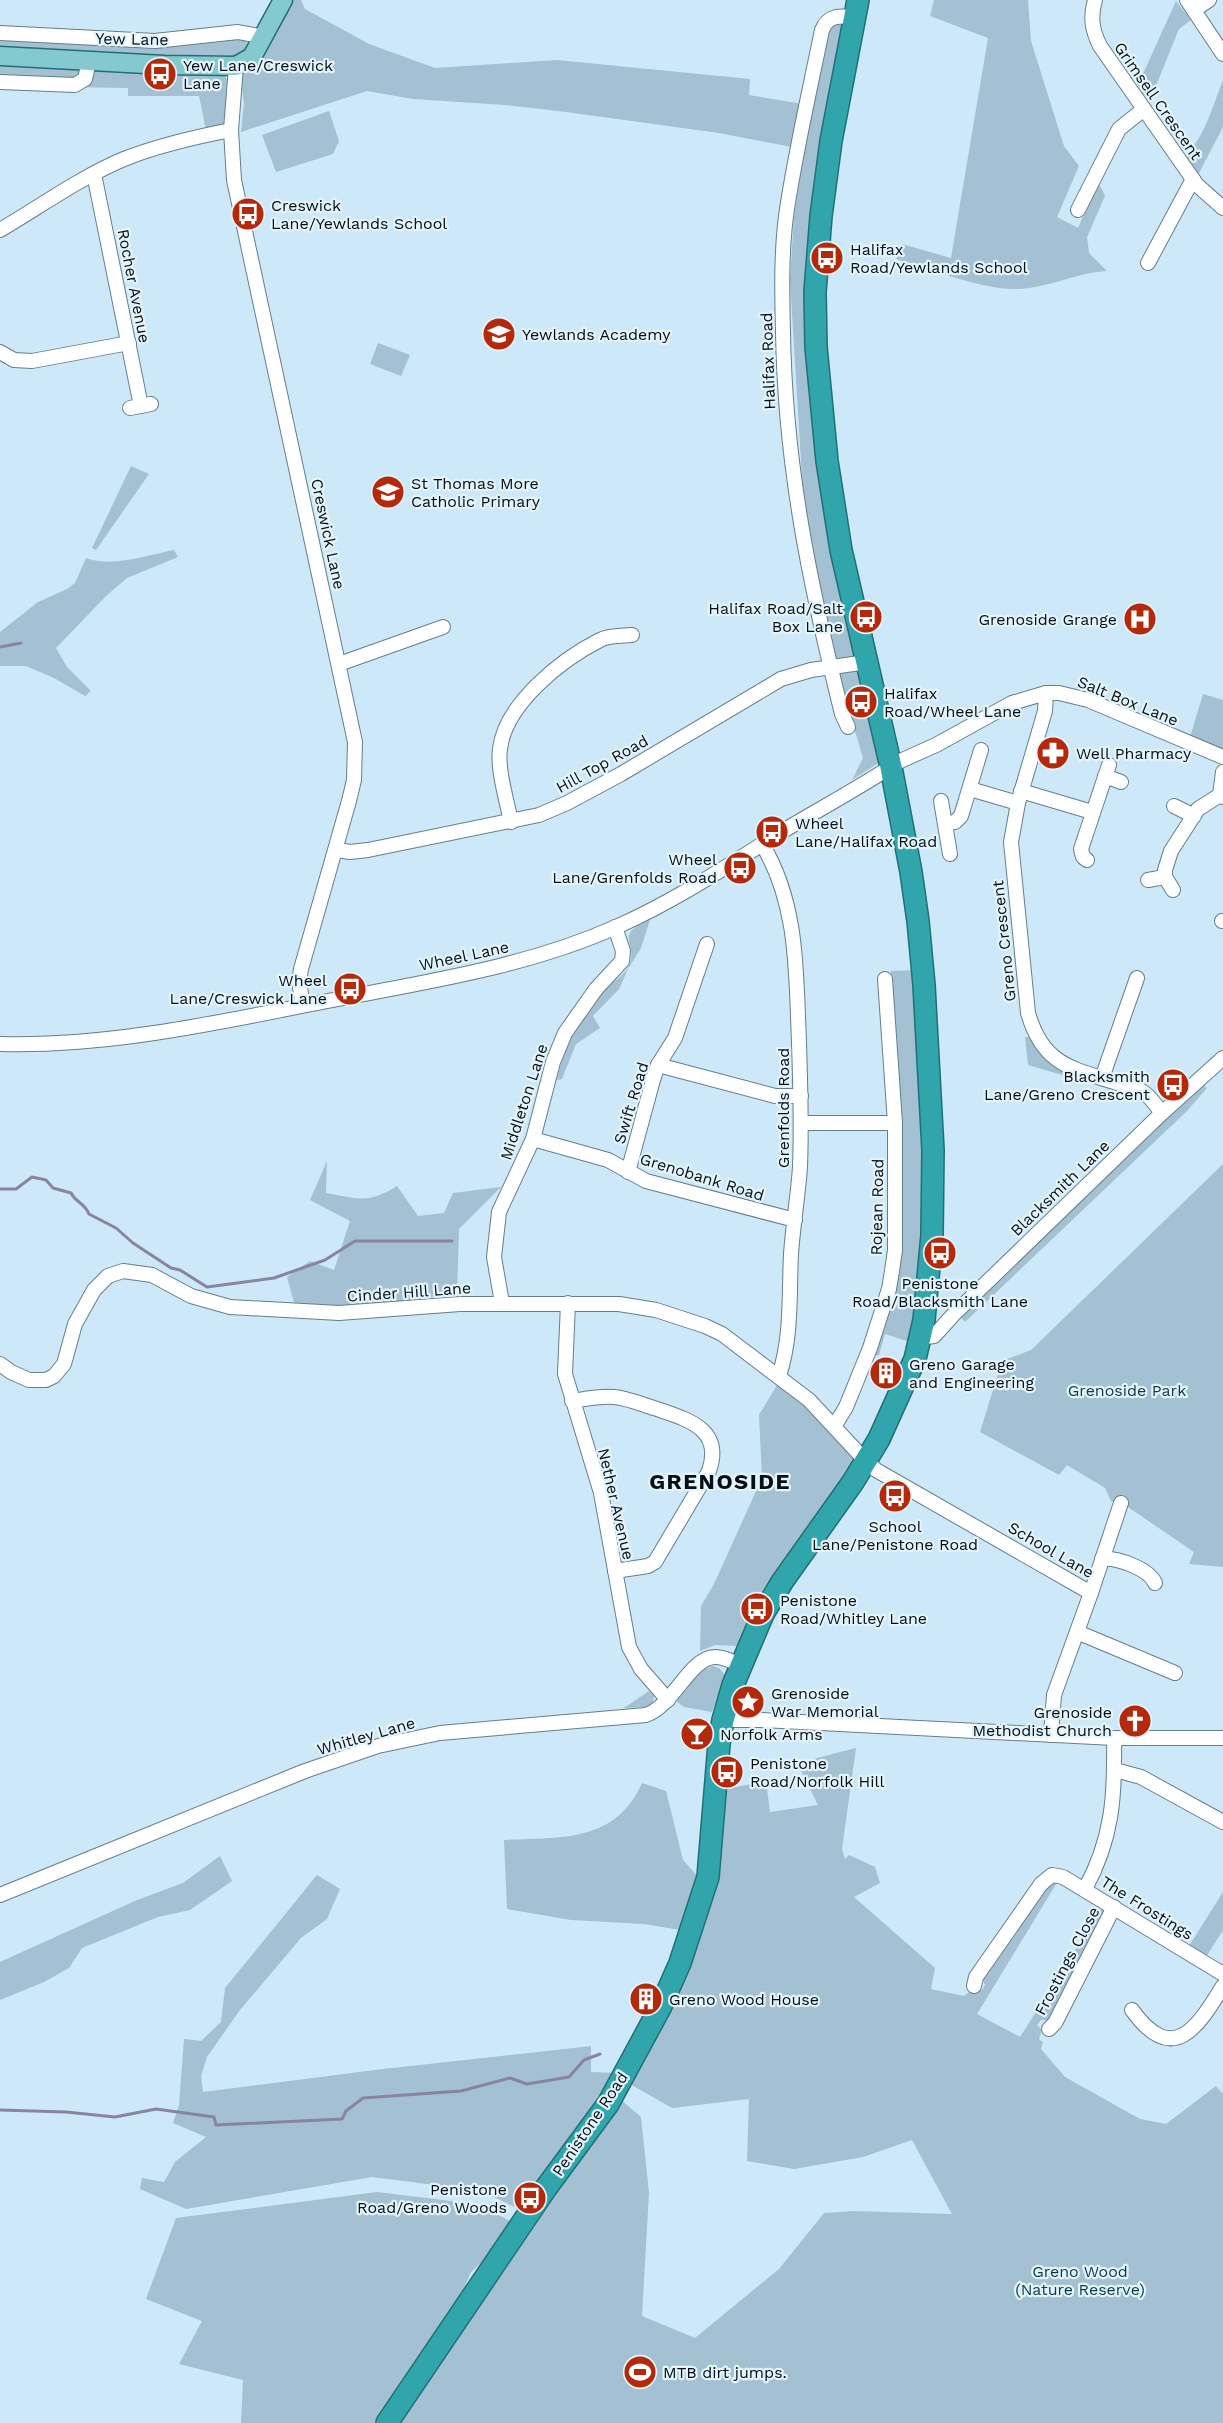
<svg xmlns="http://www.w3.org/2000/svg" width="1223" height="2423" viewBox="0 0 1223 2423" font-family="'Work Sans',sans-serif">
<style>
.green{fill:#a3c1d2}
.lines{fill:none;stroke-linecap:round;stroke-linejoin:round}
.stream{stroke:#8b84a0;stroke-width:3}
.minor-casing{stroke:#657e8c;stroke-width:16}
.major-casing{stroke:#217076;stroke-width:21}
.highway-casing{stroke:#217076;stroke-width:24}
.minor{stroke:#fff;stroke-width:14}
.major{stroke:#83c9cd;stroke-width:18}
.highway{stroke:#30a5ab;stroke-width:21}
.labels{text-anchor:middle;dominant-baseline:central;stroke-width:4.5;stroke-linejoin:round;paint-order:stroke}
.street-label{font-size:16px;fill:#060f14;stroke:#e3f4fd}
.poi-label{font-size:16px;fill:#060f14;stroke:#e3f4fd;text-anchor:start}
.park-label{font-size:16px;fill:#0d394d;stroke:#e3f4fd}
.district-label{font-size:22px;font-weight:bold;letter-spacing:1.5px;fill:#060f14;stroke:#e3f4fd}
</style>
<rect width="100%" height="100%" fill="#cde8f8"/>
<g class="green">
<path d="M288,0H301L305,9L369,44L435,68L557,60L750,79L749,95L803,104L792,147L719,133L566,112L505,105L413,99L367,91L241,132L244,103L241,82L244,73L257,59Z"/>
<path d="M934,0H1028L1031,41L1064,146L1079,166L1057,217L1078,228L1098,182L1105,196L1087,237L1089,253L1107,271C1076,273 1048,288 1017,289C982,290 931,269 896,259L902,244L951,258L988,38L930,16Z"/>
<path d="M1176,1L1191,20L1179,29L1149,103L1136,82L1143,74Z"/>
<path d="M835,22L844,27L811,252L858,657L835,663L804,510L790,280L794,217L804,149L828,28Z"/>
<path d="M240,36L249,44L241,55L229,59L0,49V37Z"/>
<path d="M0,64L225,76L229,83L227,120L225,125L206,130L199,96H128V88L0,86Z"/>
<path d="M1223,80V127L1197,177L1185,156C1205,137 1213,105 1223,80Z"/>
<path d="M329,111L339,141L333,154L276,172L262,135Z"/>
<path d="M378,343L410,355L401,376L370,364Z"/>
<path d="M131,466L149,474L96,550L92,548Z"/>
<path d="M174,550L178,557L127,578L106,596L56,648L67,667L91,691L85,696L54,678L26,666H0V632L38,602L67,589L75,583L86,558C113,568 147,555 174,550Z"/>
<path d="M857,669L864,679L862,700L875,735L880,762L852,780L863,758L839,676L842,672Z"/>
<path d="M1203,694L1223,700V752L1190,737Z"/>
<path d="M650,920L641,948L628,969L619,989L593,1016L600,1028L576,1044L562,1079L557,1080C564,1045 580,1017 604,990C611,983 623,976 628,968C641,942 610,937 650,920Z"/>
<path d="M915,970C919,1041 923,1112 923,1184C923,1237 922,1290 910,1342L885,1334L879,1355L871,1356L900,1203L891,971Z"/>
<path d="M1025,1037H1029C1038,1054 1053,1066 1070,1074L1069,1077L1028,1065Z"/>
<path d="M1203,1084L1207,1088L1187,1111L965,1322L960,1317Z"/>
<path d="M327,1161L326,1193C359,1199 368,1204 397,1186L418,1216L444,1213L453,1193L501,1187L459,1229L457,1294C403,1301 350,1308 295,1306L287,1277L310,1261L334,1270L350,1221L310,1200Z"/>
<path d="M1223,1164V1567L1189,1564L1194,1552L1125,1505L1111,1501L1105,1488L1067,1465L1059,1475L980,1432L1002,1361L1031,1350Z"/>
<path d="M780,1380C794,1394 856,1447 855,1464L754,1608L738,1646L715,1645L700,1651L701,1606L714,1584L762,1478L759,1415Z"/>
<path d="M713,1666L719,1668L725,1675L712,1712L684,1707L676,1701L700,1671Z"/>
<path d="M649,1691L654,1696L653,1702L647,1707L624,1708Z"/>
<path d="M856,1748L842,1849L845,1859L849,1855L875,1867L880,1883L854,1897L935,1968L931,1989L964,1996L973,1989L982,1990L985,1985L982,1978L1040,1894L1051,1883L1058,1881L977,2014L1020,2037L1102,1908L1104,1914L1052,2017L1049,2020H1041L1037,2025L1042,2030L1039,2039L1043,2042L1041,2049L1065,2077L1140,2119L1166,2124L1216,2086L1223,2094V2423H398L620,2099L641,2117L649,2193L642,2316L695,2338L779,2269L824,2213L853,2211L952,2214L912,2140L863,2157L794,2169L747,2161L749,2099L672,2108L628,2083L662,2021L725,1789L766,1781L770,1812L818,1805L797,1763Z"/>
<path d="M642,1783L666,1791L683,1860L700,1879L686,1931L644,1924L571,1920L507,1909L504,1840C562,1837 615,1843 642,1783Z"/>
<path d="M220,1856L232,1881L190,1910L158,1917L82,1948L69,1968L44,1982L0,2000V1962L137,1900L183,1883Z"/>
<path d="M317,1875L340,1889L327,1919L301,1938L240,2010L207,2057L201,2076L203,2092L383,2069L591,2046V2072L620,2073L523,2211L481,2191L372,2177L186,2209L140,2189L142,2178L164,2182L175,2162L206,2137L173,2123L179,2105L184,2039L201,2041L221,2022L225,1988Z"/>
<path d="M1223,1892V1930L1206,1957L1189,1946Z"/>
<path d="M377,2192L476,2204L516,2224L505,2241L471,2272L452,2316L377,2423H241L243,2380L179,2364L202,2321L146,2299L176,2218Z"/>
</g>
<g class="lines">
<g class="stream">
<path d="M0,647L21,643"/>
<path d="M0,1189H16L32,1177L46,1180L53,1188L71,1193C76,1203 84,1202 89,1214L116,1228L133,1243L171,1268L180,1270L207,1287L274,1278L325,1260L355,1241H452"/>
<path d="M0,2110L66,2112L115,2117L156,2109L214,2117L216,2125L342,2119L346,2111L363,2098L461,2091L510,2078L527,2084L569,2077L584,2060L600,2054"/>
</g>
<g class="minor-casing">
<g id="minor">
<path d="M1095,0C1090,17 1092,30 1100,46L1197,185L1223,208"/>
<path d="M1187,0L1223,54"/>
<path d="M1194,10L1209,0"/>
<path d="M0,33L155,41L238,32L264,37"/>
<path d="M236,66L231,130L234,180L355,742L354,780L349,801L301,969L299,982L303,1005"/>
<path d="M0,82L75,85L85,79L89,61"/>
<path d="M94,174L141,406"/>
<path d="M1078,210L1119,129L1144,109"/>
<path d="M0,230C41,206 81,177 124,159C159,145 195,137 231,130"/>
<path d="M1148,263L1193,179"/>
<path d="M0,352L14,360L32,361L129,343"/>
<path d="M130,408L151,404"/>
<path d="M339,664L443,627"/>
<path d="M1046,693L1045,711L1018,803L1011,842L1028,1013C1043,1065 1071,1068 1117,1083C1126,1085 1136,1087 1143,1092C1151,1097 1156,1106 1162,1113"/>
<path d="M848,727L842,714C810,585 785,466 783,332C782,292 781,249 787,209C796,149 810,89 822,30C828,15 839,16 854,17"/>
<path d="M1223,772L1220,795L1223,797"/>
<path d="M1105,776L1121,782"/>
<path d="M970,789L1018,803"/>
<path d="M1021,791L1092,812"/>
<path d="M941,801L950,854"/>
<path d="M1174,806L1194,816"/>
<path d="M511,822C507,801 497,769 500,749C505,704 562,659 600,640C609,635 622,636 632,635"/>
<path d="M946,824L955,822L961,816L981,750"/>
<path d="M762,844C794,897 796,956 798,1016C800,1067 802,1117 800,1167C798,1196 793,1225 791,1254C789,1295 792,1336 779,1376"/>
<path d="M337,850L350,852L368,850L539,815L567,803L621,774L781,679L811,670L867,662"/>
<path d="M1087,860L1083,857L1081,849L1109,765"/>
<path d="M1148,880L1165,877"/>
<path d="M1173,890L1165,877V870L1171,851L1198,809L1220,795"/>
<path d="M1222,921H1223"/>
<path d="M0,1044C112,1047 224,1021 333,1000C429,981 526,967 616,927C675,901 729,865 783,831C821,808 861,787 898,762L936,745L1012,703L1046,693H1059L1088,700L1223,757"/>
<path d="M658,1065L775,1096H801"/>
<path d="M1102,1078L1137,978"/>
<path d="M801,1123H895"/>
<path d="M533,1139L608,1160L646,1181L795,1220"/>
<path d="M628,1172L653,1080L658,1065L675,1038L707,944"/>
<path d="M502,1303L494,1257L499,1212L533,1139L553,1062L565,1033L596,989L622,961L623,951L615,927"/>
<path d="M568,1303L565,1374L601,1493L629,1647L641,1669L668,1700"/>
<path d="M919,1338L934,1336L954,1314L1162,1113L1223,1058"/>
<path d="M0,1364L11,1372L29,1380H46L54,1376L64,1364L75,1324L94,1290L108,1276L123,1271L152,1275L191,1296L230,1307L339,1313L460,1304H619L656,1310L705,1326L722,1334L809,1400L863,1458L876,1470L1091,1593"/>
<path d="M572,1401C585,1399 600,1396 614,1397C627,1398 641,1404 654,1408C686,1419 724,1428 709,1471L655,1562L648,1566L615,1571"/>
<path d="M835,1425L846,1407L870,1348L889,1289L892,1271L895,1250V1123L885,979"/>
<path d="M1102,1559C1117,1557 1149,1569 1155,1583"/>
<path d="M1077,1632L1175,1673"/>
<path d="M723,1720H760L1114,1738H1223"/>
<path d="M1051,1735L1054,1695L1091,1593L1121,1503"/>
<path d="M1115,1770L1141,1777L1223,1822"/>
<path d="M1085,1889C1113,1838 1115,1795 1114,1738"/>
<path d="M0,1895L305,1771L378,1746L440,1733L646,1715C673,1706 689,1659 714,1657C723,1656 733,1662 741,1665"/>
<path d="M974,1986L976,1977L1041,1884L1052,1875L1063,1877L1223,1974"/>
<path d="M1132,2010C1173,2067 1198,2027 1223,1986"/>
<path d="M1049,2029L1055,2023L1114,1907"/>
</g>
</g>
<g class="major-casing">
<path id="major" d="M0,56L164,65L236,66L252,57L283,0"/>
</g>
<g class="highway-casing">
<path id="highway" d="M387,2423L546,2188L608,2104L661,2006L680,1963L708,1877L719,1744L723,1720L733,1685L763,1614L782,1582L853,1482L879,1439L915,1359L924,1320L932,1235L933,1150L924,985L918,921L911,872L891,767L841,550L827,461L816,347L815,292L821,216L831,141L858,0"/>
</g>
<use href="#minor" class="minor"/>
<use href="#major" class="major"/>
<use href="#highway" class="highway"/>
</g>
<defs>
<g id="bus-disc" transform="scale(1.725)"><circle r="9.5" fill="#b5290b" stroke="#e3f4fd"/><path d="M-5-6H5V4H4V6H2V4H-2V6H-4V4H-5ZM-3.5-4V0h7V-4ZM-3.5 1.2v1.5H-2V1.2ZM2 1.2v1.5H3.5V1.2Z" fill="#fff"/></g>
<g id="school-disc" transform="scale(1.725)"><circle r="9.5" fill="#b5290b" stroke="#e3f4fd"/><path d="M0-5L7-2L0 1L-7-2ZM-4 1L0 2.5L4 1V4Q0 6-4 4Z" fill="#fff"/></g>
<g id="hospital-disc" transform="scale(1.725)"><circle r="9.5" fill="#b5290b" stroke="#e3f4fd"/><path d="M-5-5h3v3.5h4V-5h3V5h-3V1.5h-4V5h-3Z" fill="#fff"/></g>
<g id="pharmacy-disc" transform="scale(1.725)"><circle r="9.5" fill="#b5290b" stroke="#e3f4fd"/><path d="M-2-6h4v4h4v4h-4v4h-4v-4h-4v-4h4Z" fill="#fff"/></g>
<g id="building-disc" transform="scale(1.725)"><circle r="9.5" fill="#b5290b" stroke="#e3f4fd"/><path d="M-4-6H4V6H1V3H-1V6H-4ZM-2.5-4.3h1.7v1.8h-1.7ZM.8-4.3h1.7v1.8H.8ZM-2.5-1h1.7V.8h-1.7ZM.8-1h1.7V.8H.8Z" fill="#fff"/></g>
<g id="sight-disc" transform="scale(1.725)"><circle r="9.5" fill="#b5290b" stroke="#e3f4fd"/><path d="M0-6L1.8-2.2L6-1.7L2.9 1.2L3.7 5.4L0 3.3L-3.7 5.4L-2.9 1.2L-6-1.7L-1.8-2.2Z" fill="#fff"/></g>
<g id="church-disc" transform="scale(1.725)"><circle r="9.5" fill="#b5290b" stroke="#e3f4fd"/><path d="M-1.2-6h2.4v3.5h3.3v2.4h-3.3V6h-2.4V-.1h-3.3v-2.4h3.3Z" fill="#fff"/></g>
<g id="bar-disc" transform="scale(1.725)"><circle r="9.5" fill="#b5290b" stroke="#e3f4fd"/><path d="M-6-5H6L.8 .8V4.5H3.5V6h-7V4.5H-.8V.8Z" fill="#fff"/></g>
<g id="stadium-disc" transform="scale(1.725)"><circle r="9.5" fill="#b5290b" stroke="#e3f4fd"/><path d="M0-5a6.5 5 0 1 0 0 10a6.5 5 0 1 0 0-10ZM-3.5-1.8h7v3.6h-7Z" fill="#fff"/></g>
</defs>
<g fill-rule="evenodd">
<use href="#bus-disc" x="160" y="74"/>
<use href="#bus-disc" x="248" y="214"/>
<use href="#bus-disc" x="827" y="258"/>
<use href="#school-disc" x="499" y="334"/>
<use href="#school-disc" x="388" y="492"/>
<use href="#bus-disc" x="866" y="617"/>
<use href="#hospital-disc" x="1140" y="619"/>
<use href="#bus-disc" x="861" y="702"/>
<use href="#pharmacy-disc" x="1053" y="753"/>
<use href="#bus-disc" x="772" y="832"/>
<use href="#bus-disc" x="740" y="868"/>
<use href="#bus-disc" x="350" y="989"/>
<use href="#bus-disc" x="1173" y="1085"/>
<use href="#bus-disc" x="940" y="1253"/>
<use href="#building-disc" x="886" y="1373"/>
<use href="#bus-disc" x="895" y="1496"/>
<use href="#bus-disc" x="757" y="1609"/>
<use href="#sight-disc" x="748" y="1702"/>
<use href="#church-disc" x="1135" y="1721"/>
<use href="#bar-disc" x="697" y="1734"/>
<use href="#bus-disc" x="727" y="1772"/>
<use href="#building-disc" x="646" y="1999"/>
<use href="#bus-disc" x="530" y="2198"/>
<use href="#stadium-disc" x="640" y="2372"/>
</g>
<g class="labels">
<g class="street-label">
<text transform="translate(132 39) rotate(1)">Yew Lane</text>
<text transform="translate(1158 101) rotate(55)">Grimsell Crescent</text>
<text transform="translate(134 286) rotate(79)">Rocher Avenue</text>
<text transform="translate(768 361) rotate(-92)">Halifax Road</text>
<text transform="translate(328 534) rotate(78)">Creswick Lane</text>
<text transform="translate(1128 701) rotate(22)">Salt Box Lane</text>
<text transform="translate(602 764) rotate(-29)">Hill Top Road</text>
<text transform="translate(1004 941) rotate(-96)">Greno Crescent</text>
<text transform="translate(464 956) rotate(-12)">Wheel Lane</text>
<text transform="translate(524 1102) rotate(-72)">Middleton Lane</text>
<text transform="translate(631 1103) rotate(-73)">Swift Road</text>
<text transform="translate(783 1108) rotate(-90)">Grenfolds Road</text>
<text transform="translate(702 1177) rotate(17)">Grenobank Road</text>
<text transform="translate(1060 1188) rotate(-44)">Blacksmith Lane</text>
<text transform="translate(877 1207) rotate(-89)">Rojean Road</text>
<text transform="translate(409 1292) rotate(-4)">Cinder Hill Lane</text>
<text transform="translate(616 1504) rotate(77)">Nether Avenue</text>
<text transform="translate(1051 1550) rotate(30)">School Lane</text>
<text transform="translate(366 1736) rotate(-16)">Whitley Lane</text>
<text transform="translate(1147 1908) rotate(32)">The Frostings</text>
<text transform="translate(1067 1961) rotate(-62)">Frostings Close</text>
<text transform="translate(590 2124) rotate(-56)">Penistone Road</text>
</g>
<g class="poi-label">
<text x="183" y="65">Yew Lane/Creswick<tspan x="183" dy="18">Lane</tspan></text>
<text x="271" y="205">Creswick<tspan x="271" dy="18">Lane/Yewlands School</tspan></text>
<text x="850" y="249">Halifax<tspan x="850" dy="18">Road/Yewlands School</tspan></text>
<text x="522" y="334">Yewlands Academy</text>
<text x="411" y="483">St Thomas More<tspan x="411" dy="18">Catholic Primary</tspan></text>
<text x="843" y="608" text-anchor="end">Halifax Road/Salt<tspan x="843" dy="18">Box Lane</tspan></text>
<text x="1117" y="619" text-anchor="end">Grenoside Grange</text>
<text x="884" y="693">Halifax<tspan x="884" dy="18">Road/Wheel Lane</tspan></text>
<text x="1076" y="753">Well Pharmacy</text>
<text x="795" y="823">Wheel<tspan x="795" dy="18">Lane/Halifax Road</tspan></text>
<text x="717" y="859" text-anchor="end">Wheel<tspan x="717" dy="18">Lane/Grenfolds Road</tspan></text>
<text x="327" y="980" text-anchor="end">Wheel<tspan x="327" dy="18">Lane/Creswick Lane</tspan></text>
<text x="1150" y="1076" text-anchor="end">Blacksmith<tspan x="1150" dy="18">Lane/Greno Crescent</tspan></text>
<text x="940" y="1283" text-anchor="middle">Penistone<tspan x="940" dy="18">Road/Blacksmith Lane</tspan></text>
<text x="909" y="1364">Greno Garage<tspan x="909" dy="18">and Engineering</tspan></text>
<text x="895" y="1526" text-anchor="middle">School<tspan x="895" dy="18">Lane/Penistone Road</tspan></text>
<text x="780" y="1600">Penistone<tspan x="780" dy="18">Road/Whitley Lane</tspan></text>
<text x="771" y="1693">Grenoside<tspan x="771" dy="18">War Memorial</tspan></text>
<text x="1112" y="1712" text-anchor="end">Grenoside<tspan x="1112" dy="18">Methodist Church</tspan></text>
<text x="720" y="1734">Norfolk Arms</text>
<text x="750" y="1763">Penistone<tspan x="750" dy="18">Road/Norfolk Hill</tspan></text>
<text x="669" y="1999">Greno Wood House</text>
<text x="507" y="2189" text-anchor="end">Penistone<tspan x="507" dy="18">Road/Greno Woods</tspan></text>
<text x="663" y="2372">MTB dirt jumps.</text>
</g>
<g class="park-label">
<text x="1127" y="1390">Grenoside Park</text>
<text x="1080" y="2271">Greno Wood<tspan x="1080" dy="18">(Nature Reserve)</tspan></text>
</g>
<g class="district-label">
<text x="720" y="1481">GRENOSIDE</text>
</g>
</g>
</svg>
